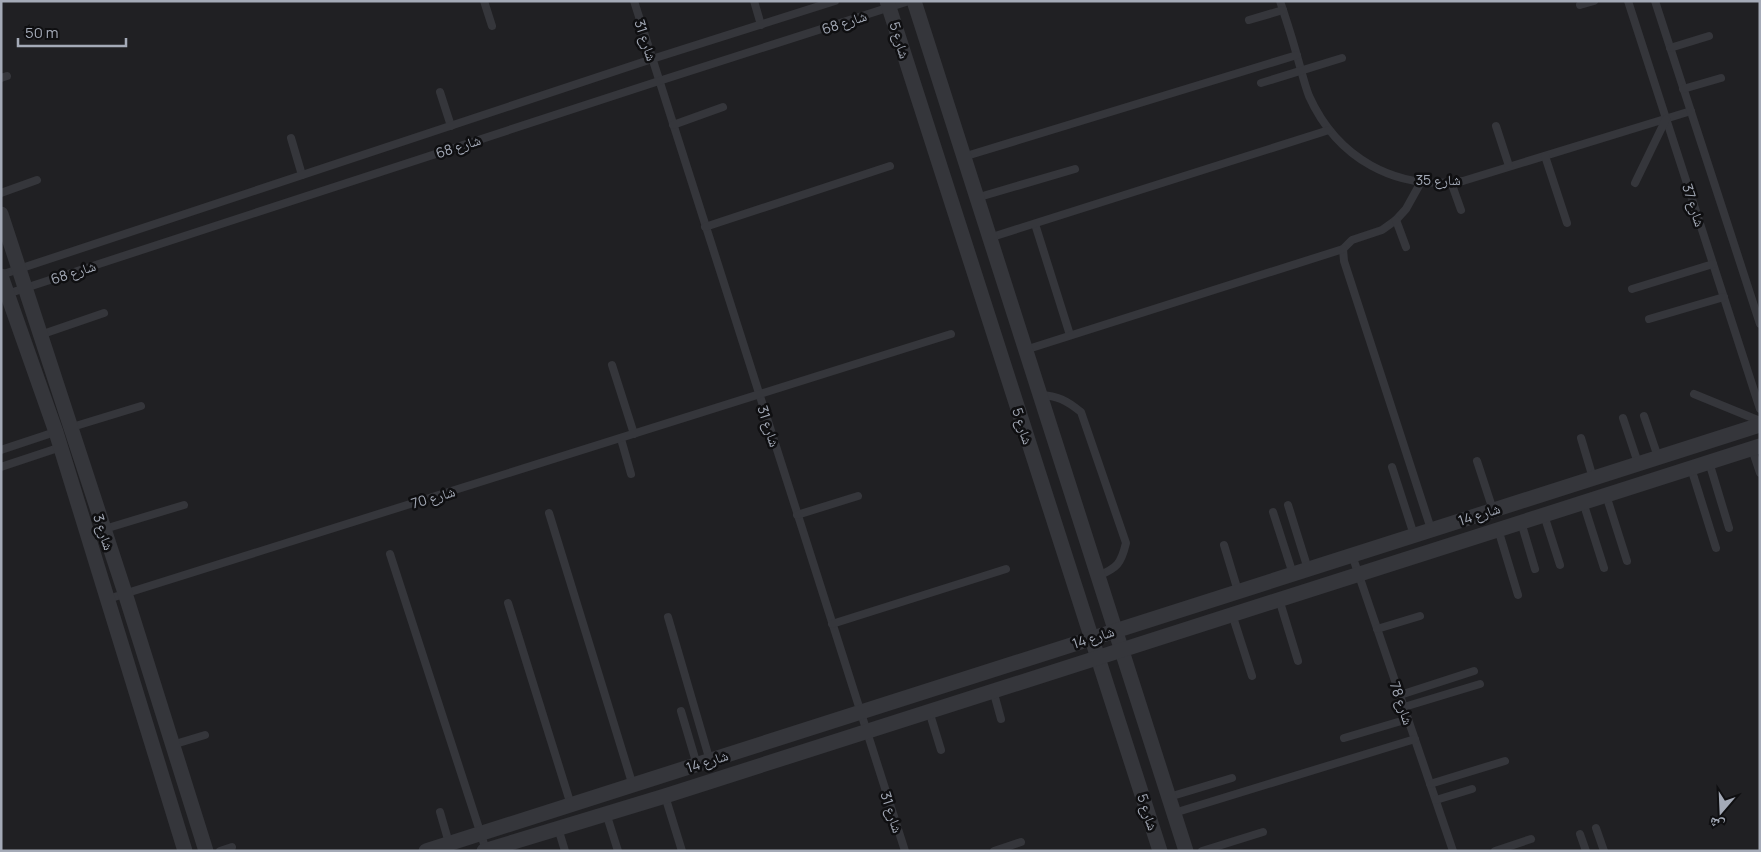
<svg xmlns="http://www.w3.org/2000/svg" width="1761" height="852" viewBox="0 0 1761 852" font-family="Manrope,'Noto Naskh Arabic',sans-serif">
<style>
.built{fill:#202023}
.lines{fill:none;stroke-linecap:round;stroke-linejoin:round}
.lane{stroke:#35363b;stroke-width:8}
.street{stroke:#35363b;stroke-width:15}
.labels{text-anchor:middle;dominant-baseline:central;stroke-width:5;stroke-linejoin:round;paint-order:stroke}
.street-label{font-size:14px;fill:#a4aab7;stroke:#0f0f11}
</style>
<rect width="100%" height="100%" fill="#141416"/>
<rect class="built" x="1" y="1" width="1759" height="850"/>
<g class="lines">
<g class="lane">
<path d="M484,1L492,26"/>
<path d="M634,1L905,851"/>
<path d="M754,1L761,25"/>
<path d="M1280,1C1286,19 1292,37 1297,56C1301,69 1304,83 1309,96C1337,158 1395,191 1463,181L1691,111"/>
<path d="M1628,1L1760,409"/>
<path d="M1655,1L1760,324"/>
<path d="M1580,5L1594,1"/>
<path d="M1249,20L1283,10"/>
<path d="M1670,48L1709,36"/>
<path d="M1,78L7,76"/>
<path d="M1261,83L1342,58"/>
<path d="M1683,89L1721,78"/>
<path d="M440,92L451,126"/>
<path d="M673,125L723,107"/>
<path d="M1496,126L1509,166"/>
<path d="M291,138L302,175"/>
<path d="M1545,156L1567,223"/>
<path d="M963,157L1297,55"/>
<path d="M1421,182L1406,209L1396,220L1382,230L1352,240L1343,249L1344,261L1431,529"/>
<path d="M1451,182L1461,210"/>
<path d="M1635,183L1666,119"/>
<path d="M1,193L37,180"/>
<path d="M976,198L1075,169"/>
<path d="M1396,220L1406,247"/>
<path d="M1035,224L1070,335"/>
<path d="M705,227L890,166"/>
<path d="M989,238L1329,130"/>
<path d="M1,275L652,59L835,1"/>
<path d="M1632,289L1713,264"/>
<path d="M7,294L659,81L909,1"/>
<path d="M1649,319L1724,297"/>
<path d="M40,335L104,313"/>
<path d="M1025,350L1343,249"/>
<path d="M612,365L634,434"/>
<path d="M1694,394L1760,421"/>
<path d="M1040,395C1058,396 1066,400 1081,412L1126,543C1121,564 1117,568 1098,576"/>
<path d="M1644,416L1658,457"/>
<path d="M1623,418L1638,463"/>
<path d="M69,428L141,406"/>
<path d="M1581,438L1593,478"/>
<path d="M621,439L631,474"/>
<path d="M1752,449L1760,473"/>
<path d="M1,450L58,431"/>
<path d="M1477,461L1493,510"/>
<path d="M1709,462L1729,528"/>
<path d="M1,467L61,447"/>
<path d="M1392,467L1414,535"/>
<path d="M1691,468L1716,548"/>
<path d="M1606,495L1627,561"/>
<path d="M1583,502L1604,568"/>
<path d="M1288,505L1308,569"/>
<path d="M1273,512L1293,574"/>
<path d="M549,513L633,786"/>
<path d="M797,515L858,496"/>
<path d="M1544,515L1560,565"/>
<path d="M1521,522L1535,569"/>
<path d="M1498,529L1518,595"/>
<path d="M88,534L184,505"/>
<path d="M1224,545L1238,591"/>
<path d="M390,554L486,850"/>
<path d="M1352,555L1453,851"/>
<path d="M108,599L951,334"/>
<path d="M1279,599L1298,661"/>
<path d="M508,603L571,805"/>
<path d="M1232,614L1252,676"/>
<path d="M668,617L710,761"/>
<path d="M832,624L1006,569"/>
<path d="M1377,629L1420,616"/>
<path d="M993,690L1001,719"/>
<path d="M1400,695L1474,671"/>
<path d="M1404,707L1480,684"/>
<path d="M681,711L697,765"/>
<path d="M929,711L941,750"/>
<path d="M1344,738L1408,719"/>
<path d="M172,745L205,735"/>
<path d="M1430,784L1505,761"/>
<path d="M665,796L682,851"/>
<path d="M1169,797L1232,778"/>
<path d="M1436,800L1472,789"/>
<path d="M440,812L449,843"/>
<path d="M606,813L618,851"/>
<path d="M1174,813L1415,739"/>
<path d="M558,828L565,851"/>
<path d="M1596,828L1604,851"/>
<path d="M1580,834L1586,851"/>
<path d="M220,851L232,847"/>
<path d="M994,851L1021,842"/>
<path d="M1202,851L1263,832"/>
<path d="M1495,851L1531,839"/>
</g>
<g class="street">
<path d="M887,1L1160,851"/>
<path d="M914,1L1186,851"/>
<path d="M1,214L125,593L206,851"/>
<path d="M1,276L56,432L185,851"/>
<path d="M426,851L1760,425"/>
<path d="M484,851L665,796L1760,446"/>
</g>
</g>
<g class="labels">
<g class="street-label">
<text transform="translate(844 22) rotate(-18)">شارع 68</text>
<text transform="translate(646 40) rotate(72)">شارع 31</text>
<text transform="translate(900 40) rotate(73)">شارع 5</text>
<text transform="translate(458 146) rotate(-18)">شارع 68</text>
<text x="1438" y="179">شارع 35</text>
<text transform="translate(1694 205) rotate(72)">شارع 37</text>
<text transform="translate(73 272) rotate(-18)">شارع 68</text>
<text transform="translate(769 426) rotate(72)">شارع 31</text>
<text transform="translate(1023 426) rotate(72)">شارع 5</text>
<text transform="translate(433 497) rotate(-17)">شارع 70</text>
<text transform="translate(1479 514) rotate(-18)">شارع 14</text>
<text transform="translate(104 532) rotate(72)">شارع 3</text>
<text transform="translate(1093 637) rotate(-18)">شارع 14</text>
<text transform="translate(1402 703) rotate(71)">شارع 78</text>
<text transform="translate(707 761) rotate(-18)">شارع 14</text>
<text transform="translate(892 812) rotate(72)">شارع 31</text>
<text transform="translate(1148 812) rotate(72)">شارع 5</text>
</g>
</g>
<rect width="1761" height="852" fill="none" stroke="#a4aab7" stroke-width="5"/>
<g transform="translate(1721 812) rotate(199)" stroke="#0f0f11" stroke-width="4" paint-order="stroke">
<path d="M0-4L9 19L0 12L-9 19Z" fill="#a4aab7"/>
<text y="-8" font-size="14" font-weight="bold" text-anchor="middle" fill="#a4aab7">ش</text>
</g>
<path d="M18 38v8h108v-8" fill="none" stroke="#a4aab7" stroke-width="2.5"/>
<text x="25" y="38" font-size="15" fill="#a4aab7" stroke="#0f0f11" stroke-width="4" paint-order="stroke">50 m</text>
</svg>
